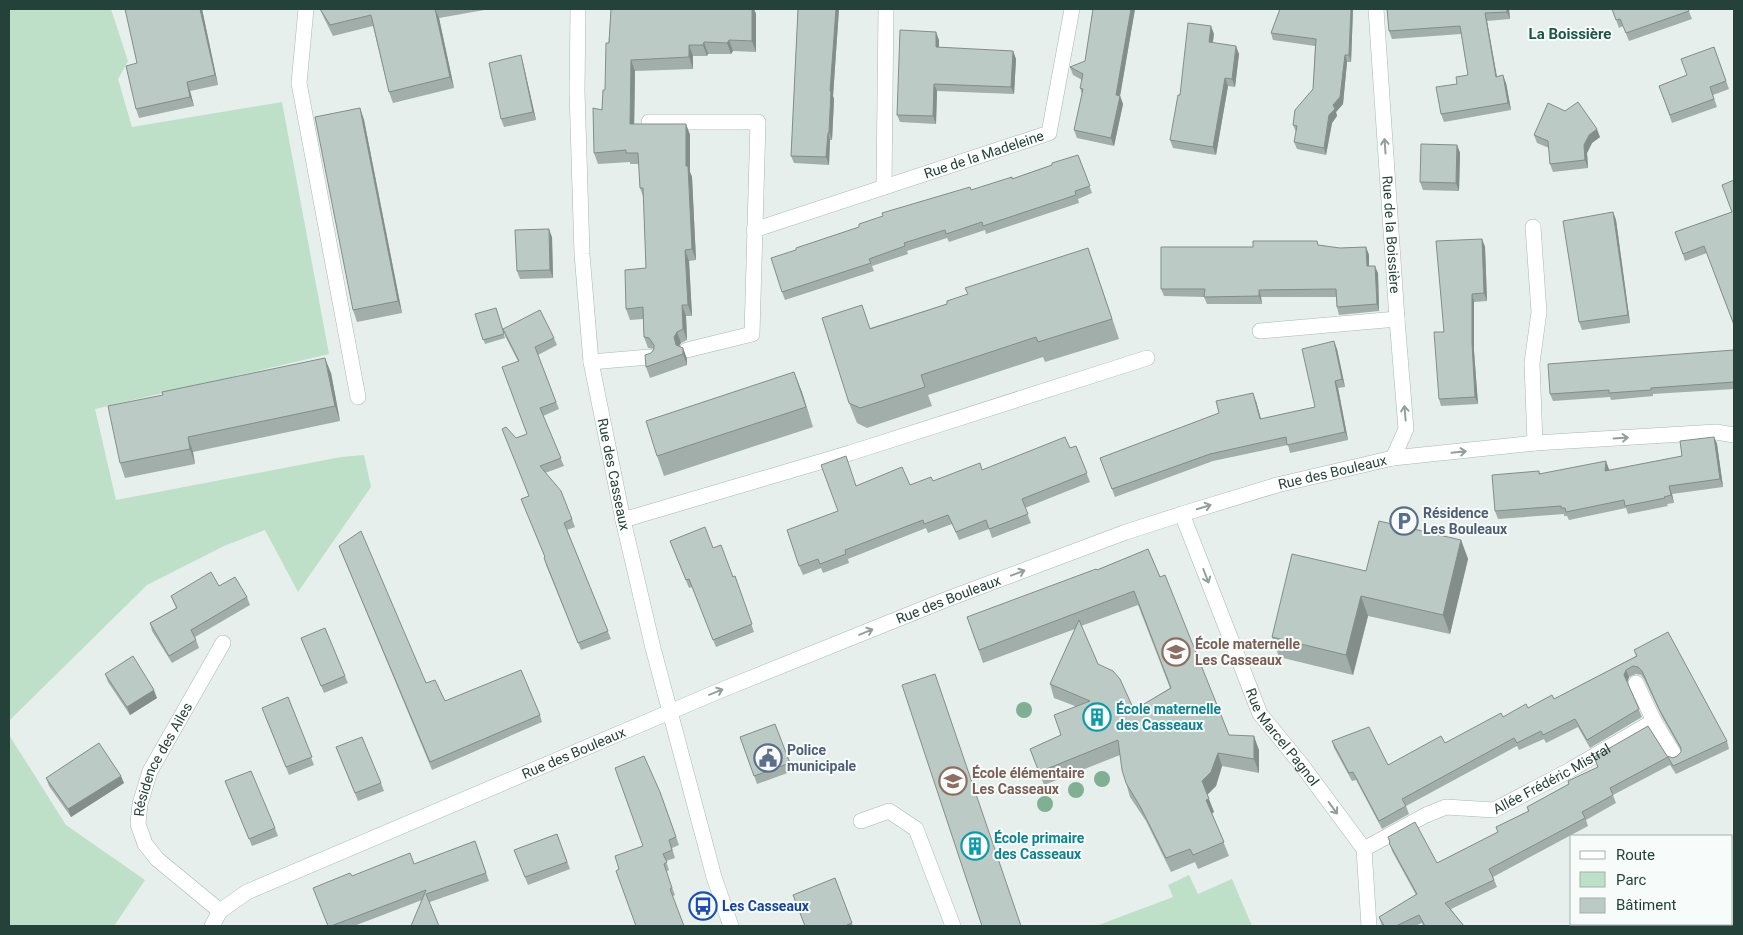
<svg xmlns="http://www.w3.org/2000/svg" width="1743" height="935" viewBox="0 0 1743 935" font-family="Roboto,sans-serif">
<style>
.green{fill:#bfe0c8}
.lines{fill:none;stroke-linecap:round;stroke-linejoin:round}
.minor-casing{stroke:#a8b8b2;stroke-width:16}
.minor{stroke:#fff;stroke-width:15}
.tree{fill:#80af93}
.wall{fill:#a1aea9;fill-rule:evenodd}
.shaded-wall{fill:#838d89}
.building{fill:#bbcac4;stroke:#838d89}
.oneway{stroke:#92a09c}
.labels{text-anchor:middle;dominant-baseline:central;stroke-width:4;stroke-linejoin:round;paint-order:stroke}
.street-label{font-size:14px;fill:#24423a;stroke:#f7fbf9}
.service-label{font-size:14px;font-weight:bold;fill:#4e5e75;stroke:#f7fbf9;text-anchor:start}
.education-label{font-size:14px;font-weight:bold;fill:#785e54;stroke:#f7fbf9;text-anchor:start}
.culture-label{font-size:14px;font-weight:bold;fill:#0d838f;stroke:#f7fbf9;text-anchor:start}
.transit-label{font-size:14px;font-weight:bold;fill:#164399;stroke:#f7fbf9;text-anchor:start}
.neighbourhood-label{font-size:15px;font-weight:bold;fill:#1f5548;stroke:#f7fbf9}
</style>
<rect width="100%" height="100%" fill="#e6efeb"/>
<g class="green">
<path d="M9,9H111L128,61L118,79L132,127L282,102L329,354L95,409L116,500L341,457L364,455L371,487L298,592L265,530L224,546L147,585L9,721Z"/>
<path d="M9,735L66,825L145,880L114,926H9Z"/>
<path d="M1189,875L1198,894L1232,879L1252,926H1096L1173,897L1168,885Z"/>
</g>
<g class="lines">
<g class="minor-casing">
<g id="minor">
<path d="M306,9L299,83L358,397"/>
<path id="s1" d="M578,9L577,91L582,254L591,362L623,520L653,648L714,877L731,926"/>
<path id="s2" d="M1376,9L1397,319L1406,429L1393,458"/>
<path d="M649,122H758L752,334L687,350"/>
<path d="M884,187L886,9"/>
<path d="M1533,227L1539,312L1532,363L1535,443"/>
<path id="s3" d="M754,230L1049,133L1072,9"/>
<path d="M1260,331L1397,319"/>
<path d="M591,362L649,357"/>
<path id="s4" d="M1182,514L1260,714L1301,764L1364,849L1369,926"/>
<path d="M623,520L850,453L1147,358"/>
<path d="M1636,683L1654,721L1675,756"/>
<path d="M861,821L889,811L916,829L953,926"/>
<path id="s5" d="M1364,849L1426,815L1446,807L1494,810L1570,770L1654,721"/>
<path id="s6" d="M220,911L157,859L145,844L138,824L140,804L150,771L223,643"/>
<path id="s7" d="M212,926L220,911L247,892L719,691L945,600L1126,532L1182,514L1277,485L1393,458L1535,443L1716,432L1734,435"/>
<path d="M1636,926L1640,924"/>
</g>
</g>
<use href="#minor" class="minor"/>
</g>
<g class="tree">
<circle cx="1024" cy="710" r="8"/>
<circle cx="1102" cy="779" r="8"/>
<circle cx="1076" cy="790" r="8"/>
<circle cx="1045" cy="804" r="8"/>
</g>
<g class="wall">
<path d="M202,9L218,85L190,91L194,106L139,118L136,109L137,63Z"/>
<path d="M320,9H490L439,18L454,88L393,103L389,92L373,26L333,36L323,16Z"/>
<path d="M611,9H754L756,14V52L733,51L731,54H708L707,56H693V69L635,71L634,124H686L690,135V172L692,177L696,260L689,261L692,316H686L687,340L681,343L679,346L683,348L687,359V365L650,378L646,367L651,353L654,349L648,348L644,337L643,319L630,320L626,309L646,268L644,199L640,188L639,164H630V162L598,164L594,153L605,90Z"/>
<path d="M798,9H839L833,96L834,99L832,140H830L829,165L794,163L791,156Z"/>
<path d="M1093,9H1135L1120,96L1123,104L1114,146L1077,138L1074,130L1082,94L1080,88L1082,80L1073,75L1070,67L1085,61Z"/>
<path d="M1280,9H1353L1351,62H1347L1343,104L1336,112L1337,116L1332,123L1326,155L1297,149L1294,142L1296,132L1293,125L1313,89L1315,46L1273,40L1271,33Z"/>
<path d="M1387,9H1509L1510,19L1487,21L1497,76L1506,83L1511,110L1444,122L1441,114L1457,84L1468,75L1461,34L1392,39L1389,31Z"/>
<path d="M1612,9H1688L1692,19L1629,41L1623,26L1619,28Z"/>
<path d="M1214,34L1213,43L1239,54L1235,87L1228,86L1216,155L1173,148L1170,140L1180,95Z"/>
<path d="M939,40V48L1013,51L1016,59L1014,94L937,91L936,124L900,122L897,115Z"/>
<path d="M1714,47L1729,89L1713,95L1717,107L1672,123L1659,86L1687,75Z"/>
<path d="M523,63L536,120L504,127L501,119Z"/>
<path d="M360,108L364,120L402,313L357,322L353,310Z"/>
<path d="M1534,135L1600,137L1592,143L1587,153L1588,168L1553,172L1550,164L1549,148L1537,143Z"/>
<path d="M1457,145L1460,153L1459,191L1423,190L1420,182Z"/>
<path d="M1078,155L1092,193L1078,199L1079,203L986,234L985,230L949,242L947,238L907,251L908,254L872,266L874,271L785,300L782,292L971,190L1012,179L1052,165Z"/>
<path d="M1613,212L1616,220L1630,323L1582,330L1579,322Z"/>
<path d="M1732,212L1734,325L1707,253L1685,261L1675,232Z"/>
<path d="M552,237L553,278L520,279L517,271Z"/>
<path d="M1482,239L1485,247L1487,301L1474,302V351L1478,404L1441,406L1439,399L1444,332Z"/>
<path d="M1317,241L1318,245L1340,248L1366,247L1369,255V266L1378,273L1379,311L1339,315L1337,307L1336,297H1261L1262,304H1207L1204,297L1164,296L1161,289L1253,247Z"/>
<path d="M1088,248L1119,339L1045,362L1043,357L928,395L932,406L867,428L857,423L849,403L870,328L947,304L968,294Z"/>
<path d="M496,308L505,338L485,344L475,314Z"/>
<path d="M503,329L554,338L557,345L538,355L559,409L543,416L564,466L545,473L572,519L575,527L567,530L611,639L581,650L546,565L545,557L521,499L529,496L516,438L527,434L518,361L505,336Z"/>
<path d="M1337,349L1345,387L1338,388L1348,440L1290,453L1288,445L1213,461L1115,497L1100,458L1256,401L1261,419L1315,407Z"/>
<path d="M1734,350V389L1653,394V396L1611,400L1610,397L1553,401L1550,394Z"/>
<path d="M794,372L813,427L664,476L657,456Z"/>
<path d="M331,373L340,421L193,452L195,464L125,478L120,463Z"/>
<path d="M1714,437L1717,444L1723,487L1672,494L1674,503L1667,504L1668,506L1628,514L1626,508L1569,520L1567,516H1564V514L1498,519L1495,511L1539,471L1540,474L1609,469V470L1682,456Z"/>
<path d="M1076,446L1090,482L1025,508L1031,523L992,538L989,529L959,540L952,524L928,533L926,528L848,559L849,563L823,573L821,568L803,575L799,566L856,486L910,485L933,481L982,470L1070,448Z"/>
<path d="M1461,540L1468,559L1450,634L1368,616L1353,675L1279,657L1272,637L1366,571Z"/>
<path d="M670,541L713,548L733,577L735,576L754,632L716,647L692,587L689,588Z"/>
<path d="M339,546L426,683L445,701L540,715L542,722L432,770Z"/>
<path d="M1148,549L1229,735L1259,750V773L1222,766L1216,786L1207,795L1214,812L1212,813L1229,856L1198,869L1195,862L1171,872L1146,821L1130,797L1126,783L1120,755L1044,785L1030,749L1061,735L1075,706L1054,698L1050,684L1075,629L983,663L967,617L1097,570ZM1138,605L1170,688L1134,710L1098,664L1081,626Z"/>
<path d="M219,586L247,597L250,605L195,637L199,648L172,663L152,631L150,623L176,608L171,596Z"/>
<path d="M301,638L345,676L348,683L324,693Z"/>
<path d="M1634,650L1727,741L1729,749L1676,774L1670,765L1613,795L1616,803L1586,820L1588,826L1493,877L1497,887L1451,909L1464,926H1423L1422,923L1415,926H1382L1379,917L1416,895L1392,851L1388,837L1437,863L1498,832L1496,827L1528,811L1527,807L1569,784L1598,767L1594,757L1667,756L1673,758L1677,756L1681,752V750L1662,717L1644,679L1641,675L1636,674L1629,677L1627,682L1642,717L1590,748L1578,727L1546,743L1544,739L1519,750L1517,746L1406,806L1409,814L1382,829L1356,780L1352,781L1334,748L1332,741L1388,765L1445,743L1503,717L1554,699L1636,656Z"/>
<path d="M105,674L157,698L130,715L108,682Z"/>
<path d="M288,697L314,765L289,775L265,716Z"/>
<path d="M775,724L793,771L757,784L740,737Z"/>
<path d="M336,747L381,783L384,791L358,801Z"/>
<path d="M46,778L124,783L71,817L49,786Z"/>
<path d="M225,781L275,828L278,836L252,846Z"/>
<path d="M660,792L679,845L672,848L675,858L666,861L669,870L666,872L675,895L673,896L619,869L643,846Z"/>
<path d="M557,834L570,869L528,885L514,850Z"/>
<path d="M475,841L489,881L430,902L422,900L354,926H328L352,876L414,864Z"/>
<path d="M835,878L853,926H805Z"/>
</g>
<g class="shaded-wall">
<path d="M200,9H202L218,85L215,75Z"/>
<path d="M435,9L439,18L454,88L450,77Z"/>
<path d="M752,9H754L756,14V52L752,41Z"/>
<path d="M836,9H839L833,96L834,99L832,140L829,132L830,91Z"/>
<path d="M1131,9H1135L1120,96L1123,104L1114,146L1111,138L1116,95Z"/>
<path d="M1351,9H1353L1351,62L1349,55Z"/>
<path d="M1507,9H1509L1510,19L1507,12Z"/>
<path d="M1485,13L1487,21L1498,84L1496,77Z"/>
<path d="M1211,26L1214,34L1211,50L1209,42Z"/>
<path d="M936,32L939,40V55L936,47Z"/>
<path d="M729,40L733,51L731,54L727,43Z"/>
<path d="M704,42L708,54L707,56L703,45Z"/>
<path d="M689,45L693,56V69L689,57Z"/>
<path d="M1236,46L1239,54L1235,87L1232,79Z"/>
<path d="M1013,51L1016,59L1014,94L1011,87Z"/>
<path d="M521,55L523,63L536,120L533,112Z"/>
<path d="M1345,55L1347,62L1343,104L1336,112L1337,116L1332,123L1326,155L1324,148L1329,115L1333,105Z"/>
<path d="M631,60L635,71L634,135L630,124Z"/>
<path d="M1503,75L1506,83L1511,110L1508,103Z"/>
<path d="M1225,78L1228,86L1216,155L1213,147Z"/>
<path d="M187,82L190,91L194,106L190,97Z"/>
<path d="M934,84L937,91L936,124L933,116Z"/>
<path d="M360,108L364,120L402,313L398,301Z"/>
<path d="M686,124L690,135V172L692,177L696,260L692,249L686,166Z"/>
<path d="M1597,129L1600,137L1592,143L1587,153L1588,168L1585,160L1584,145L1589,135Z"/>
<path d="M828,133L830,140L829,165L826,157Z"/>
<path d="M1457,145L1460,153L1459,191L1456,183Z"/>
<path d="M1613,212L1616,220L1630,323L1628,315Z"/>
<path d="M549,229L552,237L553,278L550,270Z"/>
<path d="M1482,239L1485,247L1487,301L1484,293Z"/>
<path d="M1366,247L1369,255V274L1367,266Z"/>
<path d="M1088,248L1095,268L1119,339L1112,319Z"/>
<path d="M685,250L689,261L692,316L688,305Z"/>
<path d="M1375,266L1378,273L1379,311L1377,304Z"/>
<path d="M1259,290L1261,297L1262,304L1259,296Z"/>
<path d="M1472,294L1474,302V351L1478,404L1475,397L1472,343Z"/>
<path d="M682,305L686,316L687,340L683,329Z"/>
<path d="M677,332L681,343L678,348L680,356L674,337Z"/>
<path d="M1334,341L1337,349L1345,387L1342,379Z"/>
<path d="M683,348L687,359V365L683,354Z"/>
<path d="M325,358L331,373L340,421L335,406Z"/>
<path d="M794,372L802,392L813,427L806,407Z"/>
<path d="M1335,381L1338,388L1348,440L1345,432Z"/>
<path d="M1253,393L1256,401L1263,427L1260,419Z"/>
<path d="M188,437L193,452L195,464L190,449Z"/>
<path d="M1714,437L1717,444L1723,487L1720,479Z"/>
<path d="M1606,461L1609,469L1608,478L1605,471Z"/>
<path d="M1669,486L1672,494L1674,503L1671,495Z"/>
<path d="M1461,540L1468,559L1450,634L1443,615Z"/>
<path d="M1361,596L1368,616L1353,675L1346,655Z"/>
<path d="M1626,670L1629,677L1627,683L1624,675Z"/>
<path d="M154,690L157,698L130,715L127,707Z"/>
<path d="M1254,736L1259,750V773L1254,759Z"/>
<path d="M1218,753L1222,766L1216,786L1207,795L1202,781Z"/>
<path d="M121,776L124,783L71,817L68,809Z"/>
<path d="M1209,799L1214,812L1211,814L1206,800Z"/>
</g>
<g class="building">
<path d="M125,9H200L215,75L187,82L190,97L136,109L126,66L137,63Z"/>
<path d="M320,9H435L450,77L389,92L371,15L330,25Z"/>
<path d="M611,9H752V41L729,40L727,43L704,42L703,45H689V57L631,60L630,124H686V166H688L692,249L685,250L688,305H682L683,329L677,332L674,337L676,345L683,348V354L646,367L645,355L651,353L654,349V345L649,338L644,337L643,307L626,309L625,270L646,268L643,188H640L638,153H626V150L594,153L593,108L602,110L603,90H605L606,43H609Z"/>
<path d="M798,9H836L830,91L831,92L829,132L828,133L826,157L791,156Z"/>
<path d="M1093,9H1131L1116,95L1120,96L1111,138L1074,130L1083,89L1080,88L1083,74L1070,67L1085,61Z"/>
<path d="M1280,9H1351L1349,55H1345L1340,97L1333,105L1335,109L1329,115L1324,148L1294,142L1297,126L1293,125L1295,110L1313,89L1316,39L1271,33Z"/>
<path d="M1387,9H1507V12L1485,13L1496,77L1503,75L1508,103L1441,114L1436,87L1457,84L1456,77L1468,75L1460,26L1389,31Z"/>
<path d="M1612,9H1688L1689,11L1626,33L1620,19L1616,20Z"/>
<path d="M1188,23L1211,26L1209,42L1236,46L1232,79L1225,78L1213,147L1170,140L1178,95H1180Z"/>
<path d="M900,30L936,32V47L1013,51L1011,87L934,84L933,116L897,115Z"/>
<path d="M1714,47L1726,81L1710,87L1714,99L1670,115L1659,86L1687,75L1681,59Z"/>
<path d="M521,55L533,112L501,119L489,63Z"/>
<path d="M1578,102L1597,129L1589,135L1584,145L1585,160L1550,164L1548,141L1534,135L1548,103L1565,111Z"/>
<path d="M360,108L398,301L353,310L315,117Z"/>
<path d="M1421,144L1457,145L1456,183L1420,182Z"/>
<path d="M1078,155L1090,186L1075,191L1076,195L983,226L982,222L946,234L945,230L904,243L905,246L869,259L871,263L782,292L771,258L796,250V248L859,227V224L883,216L882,213L970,187L971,190L1012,177V179L1052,165V163Z"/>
<path d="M1734,180V325L1704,246L1683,254L1675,232L1732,212L1722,185Z"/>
<path d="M1613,212L1628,315L1579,322L1563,221Z"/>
<path d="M549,229L550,270L517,271L515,230Z"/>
<path d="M1482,239L1484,293L1472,294V343L1475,397L1439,399L1434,332H1444L1436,241Z"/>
<path d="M1253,241H1317L1318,245L1340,248L1366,247L1367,266H1375L1377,304L1337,307L1336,289L1259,290V296L1204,297L1205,289H1161V247H1253Z"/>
<path d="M1088,248L1112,319L1038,342L1036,337L921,375L925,387L860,408L849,403L822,318L862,305L870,329L947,304V301L968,294L965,288Z"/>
<path d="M496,308L504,334L483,340L475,314Z"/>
<path d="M540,310L554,338L535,347L556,402L540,408L561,458L540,466L561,491L572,519L564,523L608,631L578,643L544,558L545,557L521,499L529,496L502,429L506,427L516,438L527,434L502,367L519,361L503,329Z"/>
<path d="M1334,341L1342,379L1335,381L1345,432L1287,445L1286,437L1210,454L1112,489L1100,458L1219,413L1216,401L1253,393L1260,419L1315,407L1302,349Z"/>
<path d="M1734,350V382L1651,388V390L1622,392L1609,393V390L1550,394L1548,364Z"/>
<path d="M325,358L335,406L188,437L190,449L120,463L108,406L163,395L162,392Z"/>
<path d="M794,372L806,407L657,456L646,421Z"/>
<path d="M1065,437L1070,448L1076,446L1087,473L1022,499L1028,514L989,529L986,520L956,532L948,515L924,524L923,520L845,550L846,554L820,564L818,559L799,566L787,530L838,511L821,465L846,456L856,486L902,467L910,485L931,477L933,481L980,463L982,470Z"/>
<path d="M1714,437L1720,479L1669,486L1671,495L1664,497L1665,498L1625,506L1624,500L1566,512L1565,508H1561V506L1495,511L1492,475L1539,471V474L1606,461L1605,471L1682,456L1680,441Z"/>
<path d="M1379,521L1461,540L1443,615L1361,596L1346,655L1272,637L1292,554L1366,571Z"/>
<path d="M705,527L713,548L721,545L733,577L735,576L752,624L713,640L689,579L686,580L670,541Z"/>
<path d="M361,531L426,683L435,680L445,701L521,670L540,715L430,762L339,546Z"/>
<path d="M1148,549L1160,577L1165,575L1229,735L1254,736V759L1218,753L1211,772L1202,781L1209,799L1206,800L1224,842L1193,855L1190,849L1166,858L1141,808L1126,783L1122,770L1118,740L1039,772L1030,749L1061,735L1054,715L1090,701L1050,684L1079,620L1098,664L1113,671L1120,679L1134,710L1171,688L1134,591L979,650L967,617L1096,569L1097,570Z"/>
<path d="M211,572L219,586L235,577L247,597L191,630L196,640L169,656L150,623L177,608L171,596Z"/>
<path d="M325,628L345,676L321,686L301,638Z"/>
<path d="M1668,632L1727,741L1673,766L1668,757L1610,788L1613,795L1582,812L1585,818L1489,869L1494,880L1445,903L1464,926H1425L1419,915L1396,926H1384L1379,917L1417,894L1389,843L1390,842L1388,837L1415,822L1437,863L1498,832L1496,827L1529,811L1527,807L1569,784L1568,781L1598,767L1594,757L1648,726L1667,756L1673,758L1677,756L1681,752V748L1659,709L1642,671L1638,667L1633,666L1626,670L1624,675L1639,709L1587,740L1575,719L1543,735L1541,731L1517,743L1514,738L1402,799L1406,806L1379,821L1353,772L1349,773L1332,741L1369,727L1388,765L1441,736L1445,743L1501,713L1503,717L1526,704L1528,708L1552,695L1554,699L1637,656L1634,650Z"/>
<path d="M133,656L154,690L127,707L105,674Z"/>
<path d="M935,674L1021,926H982L902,685Z"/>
<path d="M288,697L312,757L286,767L262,708Z"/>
<path d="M775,724L790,763L754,776L740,737Z"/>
<path d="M362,737L381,783L355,793L336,747Z"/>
<path d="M99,743L121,776L68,809L46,778Z"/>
<path d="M644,756L660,792L676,837L669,840L672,850L663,854L667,862L664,864L672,888L670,889L684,926H636L616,871L619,869L615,856L643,846L615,768Z"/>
<path d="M251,771L275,828L249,839L225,781Z"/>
<path d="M557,834L567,862L525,877L514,850Z"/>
<path d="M475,841L486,873L426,894L439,926H411L426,890L331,926H328L313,888L350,873L352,876L410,853L414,864Z"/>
<path d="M835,878L852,923L847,925V926H805L793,895Z"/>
<path d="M1673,924H1713L1715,926H1675Z"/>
</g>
<defs><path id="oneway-shaft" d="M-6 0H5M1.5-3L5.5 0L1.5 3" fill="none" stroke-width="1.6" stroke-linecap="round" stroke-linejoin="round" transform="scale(1.25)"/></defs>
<g class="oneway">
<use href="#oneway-shaft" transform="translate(1385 146) rotate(-94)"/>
<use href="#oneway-shaft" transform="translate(1405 413) rotate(-95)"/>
<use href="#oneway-shaft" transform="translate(1621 438) rotate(-4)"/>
<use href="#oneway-shaft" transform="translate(1459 452) rotate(-6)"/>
<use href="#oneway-shaft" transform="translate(1204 507) rotate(-17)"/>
<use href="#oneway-shaft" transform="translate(1018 573) rotate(-21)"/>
<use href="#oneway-shaft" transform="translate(1206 576) rotate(69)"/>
<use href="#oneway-shaft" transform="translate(866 632) rotate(-22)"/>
<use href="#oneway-shaft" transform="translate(716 692) rotate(-22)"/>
<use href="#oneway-shaft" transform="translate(1333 808) rotate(54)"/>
</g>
<defs>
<g id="parking-ring" transform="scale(1.4375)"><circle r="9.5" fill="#f7fbf9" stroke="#5c6f8a" stroke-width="1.5"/><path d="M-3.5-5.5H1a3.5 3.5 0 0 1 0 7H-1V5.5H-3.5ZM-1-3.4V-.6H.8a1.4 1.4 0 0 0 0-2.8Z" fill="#5c6f8a"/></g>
<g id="school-ring" transform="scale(1.4375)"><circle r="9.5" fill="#f7fbf9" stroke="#8d6e63" stroke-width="1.5"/><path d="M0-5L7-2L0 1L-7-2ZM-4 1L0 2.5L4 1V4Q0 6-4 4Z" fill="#8d6e63"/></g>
<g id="building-ring" transform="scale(1.4375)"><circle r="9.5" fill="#f7fbf9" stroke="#0f9aa8" stroke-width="1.5"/><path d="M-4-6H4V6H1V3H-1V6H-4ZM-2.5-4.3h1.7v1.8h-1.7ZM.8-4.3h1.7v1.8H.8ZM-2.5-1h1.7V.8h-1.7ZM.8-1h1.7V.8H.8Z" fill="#0f9aa8"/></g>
<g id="civic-ring" transform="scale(1.4375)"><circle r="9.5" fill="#f7fbf9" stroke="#5c6f8a" stroke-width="1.5"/><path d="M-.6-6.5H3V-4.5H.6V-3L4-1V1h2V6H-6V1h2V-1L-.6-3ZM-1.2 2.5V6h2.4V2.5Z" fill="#5c6f8a"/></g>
<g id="bus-ring" transform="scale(1.4375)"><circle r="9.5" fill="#f7fbf9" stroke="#1a4fb4" stroke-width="1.5"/><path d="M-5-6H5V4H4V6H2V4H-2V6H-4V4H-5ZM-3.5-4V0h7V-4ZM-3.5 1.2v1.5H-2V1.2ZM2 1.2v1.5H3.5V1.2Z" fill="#1a4fb4"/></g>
</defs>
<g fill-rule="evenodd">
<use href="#parking-ring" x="1404" y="521"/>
<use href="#school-ring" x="1176" y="652"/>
<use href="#building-ring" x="1097" y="717"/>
<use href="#civic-ring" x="768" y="758"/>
<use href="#school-ring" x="953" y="781"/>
<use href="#building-ring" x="975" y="846"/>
<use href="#bus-ring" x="703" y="906"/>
</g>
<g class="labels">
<g class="street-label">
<text stroke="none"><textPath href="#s3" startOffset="242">Rue de la Madeleine</textPath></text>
<text stroke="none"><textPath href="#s2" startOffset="226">Rue de la Boissière</textPath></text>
<text stroke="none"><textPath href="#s7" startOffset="1215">Rue des Bouleaux</textPath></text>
<text stroke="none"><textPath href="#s1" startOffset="468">Rue des Casseaux</textPath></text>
<text stroke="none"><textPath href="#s7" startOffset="810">Rue des Bouleaux</textPath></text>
<text stroke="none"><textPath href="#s4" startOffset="246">Rue Marcel Pagnol</textPath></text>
<text stroke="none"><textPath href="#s7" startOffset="405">Rue des Bouleaux</textPath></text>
<text stroke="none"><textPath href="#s6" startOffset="192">Résidence des Ailes</textPath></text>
<text stroke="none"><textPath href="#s5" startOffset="206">Allée Frédéric Mistral</textPath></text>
</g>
<g class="service-label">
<text x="1423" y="513">Résidence<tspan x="1423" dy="16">Les Bouleaux</tspan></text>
<text x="787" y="750">Police<tspan x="787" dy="16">municipale</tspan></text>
</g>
<g class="education-label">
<text x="1195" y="644">École maternelle<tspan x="1195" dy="16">Les Casseaux</tspan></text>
<text x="972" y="773">École élémentaire<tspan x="972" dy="16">Les Casseaux</tspan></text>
</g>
<g class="culture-label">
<text x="1116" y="709">École maternelle<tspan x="1116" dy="16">des Casseaux</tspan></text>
<text x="994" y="838">École primaire<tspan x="994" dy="16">des Casseaux</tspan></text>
</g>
<g class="transit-label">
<text x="722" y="906">Les Casseaux</text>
</g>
<g class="neighbourhood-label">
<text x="1570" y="34">La Boissière</text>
</g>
</g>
<rect width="1743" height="935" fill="none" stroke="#24423a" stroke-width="20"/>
<rect x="1570" y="835" width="162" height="90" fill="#f7fbf9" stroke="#a3b1ad"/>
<rect x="1580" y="851" width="25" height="8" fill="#ffffff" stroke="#a3b1ad"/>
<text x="1616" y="860" font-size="15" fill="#24423a">Route</text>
<rect x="1580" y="872" width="25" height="15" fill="#bfe0c8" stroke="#a3b1ad"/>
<text x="1616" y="885" font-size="15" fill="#24423a">Parc</text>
<rect x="1580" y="898" width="25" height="15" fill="#bbcac4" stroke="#a3b1ad"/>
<text x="1616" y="910" font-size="15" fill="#24423a">Bâtiment</text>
</svg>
